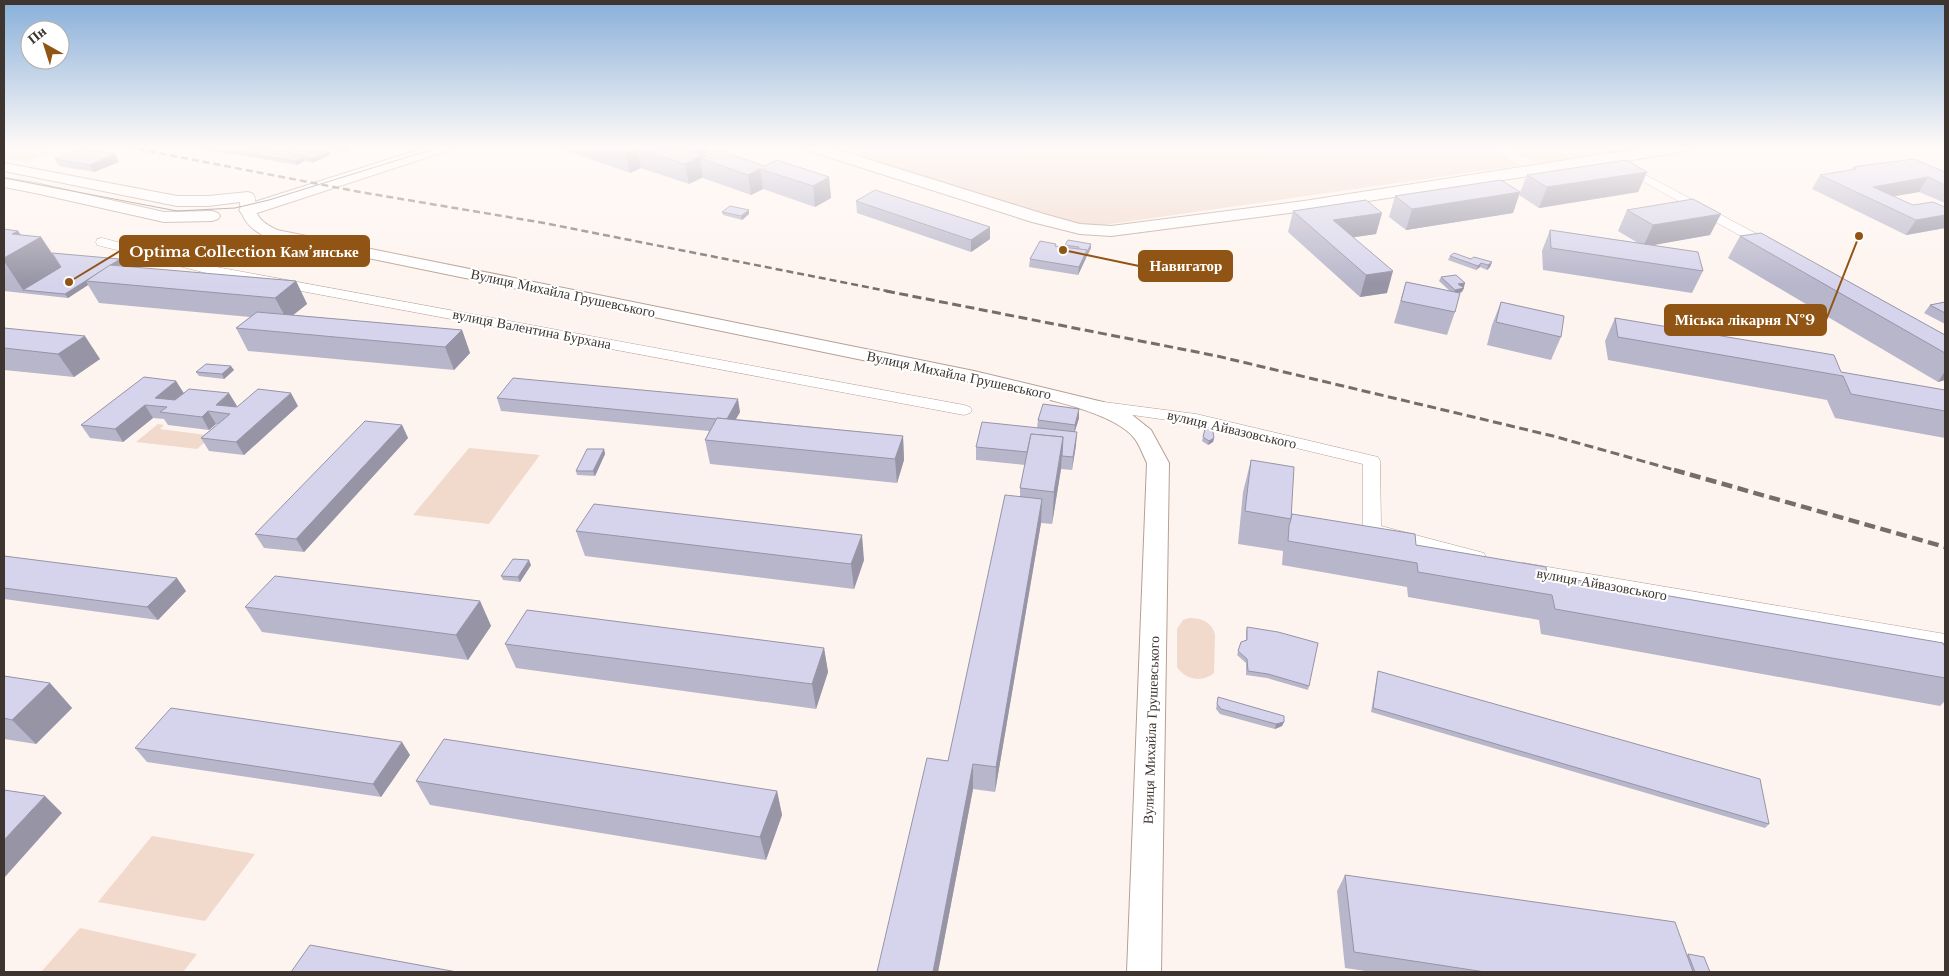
<svg xmlns="http://www.w3.org/2000/svg" width="1949" height="976" viewBox="0 0 1949 976" font-family="'Libre Baskerville',serif">
<style>
.green{fill:#f1d9cc}
.lines{fill:none;stroke-linecap:round;stroke-linejoin:round}
.minor-casing{stroke:#b69f93;stroke-width:1}
.tertiary-casing{stroke:#b69f93;stroke-width:2}
.secondary-casing{stroke:#b69f93;stroke-width:2}
.minor{fill:#fff;fill-rule:evenodd}
.tertiary{fill:#fff;fill-rule:evenodd}
.secondary{fill:#fff;fill-rule:evenodd}
.tram{stroke:#766d68;stroke-width:1}
.rail-far2{stroke:#766d68;stroke-width:2.5;stroke-dasharray:7 4;stroke-linecap:butt}
.rail-far1{stroke:#766d68;stroke-width:3;stroke-dasharray:9 4.5;stroke-linecap:butt}
.rail{stroke:#766d68;stroke-width:4.5;stroke-dasharray:11 5.5;stroke-linecap:butt}
.wall{fill:#b8b6cb}
.shaded-wall{fill:#9694a5}
.building{fill:#d6d4ec;stroke:#9694a5}
.labels{text-anchor:middle;dominant-baseline:central;stroke-width:4;stroke-linejoin:round;paint-order:stroke}
.street-label{font-size:14px;fill:#3e3530;stroke:#fff}
.leader{fill:none;stroke:#905514;stroke-width:2}
.callout-dot{fill:#905514;stroke:#fff;stroke-width:2}
.callout{fill:#905514;stroke:#905514;stroke-width:2}
.callout-label{font-size:15px;text-anchor:middle;font-weight:bold;fill:#fff}
</style>
<rect width="100%" height="100%" fill="#fef4ef"/>
<g class="green">
<path d="M4,147H30L53,152L27,162L4,159Z"/>
<path d="M825,147H1132L1154,149L1485,147L1522,165L1097,226L1081,225Z"/>
<path d="M1504,147H1651L1543,163H1537Z"/>
<path d="M158,424L164,425L160,429L206,435L218,431L197,449L136,442Z"/>
<path d="M469,448L540,455L489,524L413,515Z"/>
<path d="M1189,618C1202,618 1212,622 1215,635L1214,673C1202,683 1186,680 1177,667V629L1183,620Z"/>
<path d="M152,836L255,854L205,921L98,902Z"/>
<path d="M80,928L197,954L183,972H41Z"/>
</g>
<g class="lines">
<g class="minor-casing">
<g id="minor">
<path d="M1625,164L1774,243L1775,246L1774,249H1764L1621,169L1619,167Z"/>
<path d="M102,238L211,266L964,405L970,407L972,410L970,413L964,415L210,274L97,245L96,242L97,239Z"/>
<path d="M1096,401L1196,414L1378,457L1380,461L1381,526L1484,553L1486,558L1484,563L1477,565L1366,534L1363,530V464L1196,424L1090,409L1088,406L1090,403Z"/>
<path d="M1524,563L1945,634V650L1517,575L1514,570L1517,565Z"/>
</g>
</g>
<g class="tertiary-casing">
<g id="tertiary">
<path d="M4,163L177,196H208L248,192L253,194C256,198 255,201 255,206C256,219 267,225 277,230L974,371L1103,402L1131,414L1151,430L1169,463L1161,972H1127L1147,463C1143,455 1140,446 1135,439C1113,408 1013,392 974,383L266,237C252,230 240,220 240,202L208,206H177L4,171Z"/>
<path d="M4,178L35,183L164,212L212,211L218,213L220,216L218,219L212,221L164,222L35,193L4,187Z"/>
</g>
</g>
<g class="secondary-casing">
<g id="secondary">
<path d="M427,147H452L450,150L254,214L248,215L242,214L239,210L242,206Z"/>
<path d="M804,147H829L1044,214L1080,224L1111,226L1304,201L1650,147H1691L1689,150L1683,152L1304,211L1111,236L1080,234L1032,222L806,150Z"/>
</g>
</g>
<use href="#minor" class="minor"/>
<use href="#tertiary" class="tertiary"/>
<use href="#secondary" class="secondary"/>
<path class="tram" d="M4,178L177,211L235,208L269,200L440,147"/>
<path class="rail-far2" d="M127,147L360,192L544,223L892,292"/>
<path class="rail-far1" d="M886,291L1217,356L1553,436L1678,471"/>
<path class="rail" d="M1674,470L1945,547"/>
</g>
<g class="wall">
<path d="M191,147H258L302,155L329,152L330,155L312,163L304,161L297,165Z"/>
<path d="M289,147H309L301,152L290,150Z"/>
<path d="M319,147H352L344,152Z"/>
<path d="M556,147H718L702,155L703,157L829,177L831,198L815,207L763,189L751,195L703,178V177L689,184L641,168L630,173Z"/>
<path d="M115,154L119,162L94,172L59,166L55,159Z"/>
<path d="M1853,167L1945,172V203L1919,192L1893,196L1913,205L1945,207V228L1906,235L1812,189L1820,175L1852,170Z"/>
<path d="M1647,172L1638,192L1539,208L1519,195L1527,175Z"/>
<path d="M1520,192L1513,213L1406,230L1389,217L1395,196Z"/>
<path d="M856,201L990,239L971,252L857,213Z"/>
<path d="M749,210V214L742,220L723,215L722,212Z"/>
<path d="M1627,210L1710,235L1651,245L1703,271L1692,293L1543,270L1542,251L1550,230L1638,243L1618,231Z"/>
<path d="M1293,211L1382,213L1376,234L1354,237L1387,293L1360,297L1288,232Z"/>
<path d="M4,229L18,231L21,235L41,237L52,253L120,259L123,263L119,266L296,281L307,304L293,315L462,330L470,353L454,370L248,351L236,328L250,317L99,303L88,285L68,298L4,291Z"/>
<path d="M1740,236L1945,335V380L1938,382L1728,258Z"/>
<path d="M1056,244V246L1065,247V245L1091,248L1078,275L1029,267L1030,259Z"/>
<path d="M1450,256L1492,262L1490,267L1487,270L1480,267L1476,270L1448,260Z"/>
<path d="M1441,277L1464,287H1462V292L1458,293L1455,312L1447,335L1394,323L1406,282L1451,292L1439,281Z"/>
<path d="M1501,302L1561,337L1551,360L1487,345L1492,325Z"/>
<path d="M1945,302V324L1924,313L1930,305Z"/>
<path d="M1615,318L1841,372L1945,390V438L1835,418L1827,400L1608,360L1605,341Z"/>
<path d="M4,328L100,359L74,377L4,370Z"/>
<path d="M234,370L224,379L199,376L196,372Z"/>
<path d="M176,381L184,393L237,406L236,407L298,406L244,455L209,451L201,438L218,424H216L209,430L168,425L164,419L153,418L123,442L90,438L81,425Z"/>
<path d="M497,398L740,412L736,419L903,436L904,460L897,483L710,464L705,440L709,431L501,411Z"/>
<path d="M1079,418L1075,431L1076,445L1072,470L1061,469L1052,524L1041,523L995,792L973,789L938,972H877L948,761L1020,496V488L1025,465L976,460V447L1037,428L1038,420Z"/>
<path d="M402,425L408,438L304,552L264,548L255,534Z"/>
<path d="M1205,429L1214,438L1213,442L1208,445L1202,441Z"/>
<path d="M604,449L605,454L595,476L577,475L576,471Z"/>
<path d="M1251,460L1292,514L1416,545L1547,575L1945,647V701L1940,706L1541,634L1539,620L1408,597L1407,587L1282,565L1283,551L1238,544L1243,492Z"/>
<path d="M576,531L864,560L854,589L585,556Z"/>
<path d="M4,556L186,591L158,620L4,599Z"/>
<path d="M531,565L520,582L503,580L501,576Z"/>
<path d="M480,601L491,626L468,660L262,632L245,607Z"/>
<path d="M1247,627L1309,686L1308,690L1267,678L1246,675V663L1237,655L1241,642L1246,640V631Z"/>
<path d="M505,644L824,648L828,672L816,709L516,668Z"/>
<path d="M1378,671L1769,824L1765,828L1371,712L1377,676Z"/>
<path d="M4,676L50,683L72,708L36,744L4,739Z"/>
<path d="M1218,697L1284,722L1282,726L1275,729L1220,714L1216,709Z"/>
<path d="M135,748L410,755L381,797L147,762Z"/>
<path d="M416,781L777,791L782,815L766,860L430,805Z"/>
<path d="M1345,875L1687,955L1688,954L1710,972H1372L1345,968L1337,891Z"/>
</g>
<g class="shaded-wall">
<path d="M300,147L309,148L301,152L299,148Z"/>
<path d="M344,147H352L344,152L343,148Z"/>
<path d="M698,147H718L699,156Z"/>
<path d="M636,148L641,168L630,173L625,153Z"/>
<path d="M329,152L330,155L312,163L310,159Z"/>
<path d="M115,154L119,162L94,172L90,165Z"/>
<path d="M703,155L704,160L700,158L703,177L689,184L685,164Z"/>
<path d="M303,157L304,161L297,165L295,161Z"/>
<path d="M760,169L763,189L751,195L748,175Z"/>
<path d="M1647,172L1638,192L1539,208L1547,187Z"/>
<path d="M829,177L831,198L815,207L813,186Z"/>
<path d="M1928,177L1919,192L1873,200V187Z"/>
<path d="M1520,192L1513,213L1406,230L1412,209Z"/>
<path d="M749,210V214L742,220L741,216Z"/>
<path d="M1382,213L1376,234L1328,241L1333,220Z"/>
<path d="M1721,214L1710,235L1643,247L1653,225Z"/>
<path d="M1945,215V228L1906,235L1916,220Z"/>
<path d="M990,227V239L971,252V240Z"/>
<path d="M18,231L27,244L41,237L63,271L23,290L4,261V258L12,234Z"/>
<path d="M1091,244V248L1087,256V252Z"/>
<path d="M1087,250L1086,258L1078,275L1079,267Z"/>
<path d="M120,259L123,263L94,282L86,281Z"/>
<path d="M1492,262L1490,267L1487,270L1488,265Z"/>
<path d="M1481,263L1480,267L1476,270L1478,266Z"/>
<path d="M1393,271L1387,293L1360,297L1366,275Z"/>
<path d="M86,281L88,285L68,298L65,294Z"/>
<path d="M296,281L307,304L287,320L275,298Z"/>
<path d="M1465,283L1464,287L1457,288L1458,284Z"/>
<path d="M1464,288L1462,292L1454,294L1455,290Z"/>
<path d="M462,330L470,353L454,370L445,347Z"/>
<path d="M85,336L100,359L74,377L58,354Z"/>
<path d="M231,366L234,370L224,379L222,374Z"/>
<path d="M1945,371V380L1938,382Z"/>
<path d="M176,381L184,394L167,407L155,398Z"/>
<path d="M229,393L237,406L228,413L216,405Z"/>
<path d="M291,393L298,406L244,455L236,442Z"/>
<path d="M738,399L740,412L728,433L726,420Z"/>
<path d="M145,405L153,418L123,442L115,429Z"/>
<path d="M1079,409V418L1074,434L1075,425Z"/>
<path d="M208,411L216,424L209,430L202,417Z"/>
<path d="M402,425L408,438L304,552L296,539Z"/>
<path d="M1077,432L1076,445L1072,470L1073,457Z"/>
<path d="M903,436L904,460L897,483L895,459Z"/>
<path d="M1063,437L1061,469L1052,524L1054,492Z"/>
<path d="M1214,438L1213,442L1208,445L1209,441Z"/>
<path d="M604,449L605,454L595,476L593,471Z"/>
<path d="M1042,499L1041,523L995,792L996,767Z"/>
<path d="M862,535L864,560L854,589L851,564Z"/>
<path d="M529,560L531,565L520,582L518,577Z"/>
<path d="M177,578L186,591L158,620L147,607Z"/>
<path d="M480,601L491,626L468,660L456,635Z"/>
<path d="M824,648L828,672L816,709L812,684Z"/>
<path d="M50,683L72,708L36,744L12,720Z"/>
<path d="M1284,722L1282,726L1275,729L1276,724Z"/>
<path d="M402,742L410,755L381,797L373,784Z"/>
<path d="M973,764V789L938,972H933Z"/>
<path d="M777,791L782,815L766,860L760,837Z"/>
<path d="M45,796L62,813L4,878V840Z"/>
</g>
<g class="building">
<path d="M211,147H258L302,155L317,148L329,152L310,159L303,157L295,161Z"/>
<path d="M610,147H679L703,155L685,164L636,148L625,153Z"/>
<path d="M80,148L115,154L90,165L55,159Z"/>
<path d="M717,150L765,166L777,160L829,177L813,186L760,169L748,175L700,158Z"/>
<path d="M1914,159L1945,172V185L1928,177L1873,187L1913,205L1933,202L1945,207V215L1916,220L1820,175L1856,169L1853,167Z"/>
<path d="M1626,160L1647,172L1547,187L1527,175Z"/>
<path d="M1501,180L1520,192L1412,209L1395,196Z"/>
<path d="M875,190L990,227L971,240L856,201Z"/>
<path d="M1693,199L1721,214L1653,225L1627,210Z"/>
<path d="M1366,200L1382,213L1333,220L1393,271L1366,275L1293,211Z"/>
<path d="M730,206L749,210L741,216L722,212Z"/>
<path d="M4,229L18,231L12,234L41,237L4,258Z"/>
<path d="M1550,230L1698,252L1703,271L1551,248Z"/>
<path d="M1761,233L1945,335V353L1740,236Z"/>
<path d="M1068,240L1091,244L1087,252V250L1078,249L1079,247L1065,245Z"/>
<path d="M1040,241L1056,244L1055,246L1087,250L1079,267L1030,259Z"/>
<path d="M52,253L120,259L65,294L23,290L61,267Z"/>
<path d="M1454,253L1471,259L1474,257L1492,262L1488,265L1481,263L1478,266L1450,256Z"/>
<path d="M110,265L296,281L275,298L86,281Z"/>
<path d="M1456,275L1465,283L1458,284L1464,288L1455,290L1441,277Z"/>
<path d="M1406,282L1460,293L1455,312L1401,301Z"/>
<path d="M1501,302L1564,316L1561,337L1496,322Z"/>
<path d="M1945,302V313L1930,305Z"/>
<path d="M257,312L462,330L445,347L236,328Z"/>
<path d="M1615,318L1834,355L1841,372L1945,390V411L1851,394L1843,376L1618,337Z"/>
<path d="M4,328L85,336L58,354L4,348Z"/>
<path d="M206,364L231,366L222,374L196,372Z"/>
<path d="M144,377L176,381L155,398L175,400L189,389L229,393L216,405L237,407L258,389L291,393L236,442L201,438L230,414L208,411L202,417L160,412L167,407L145,405L115,429L81,425Z"/>
<path d="M513,378L738,399L727,419L717,418L716,419L497,398Z"/>
<path d="M1043,404L1079,409L1075,425L1038,420Z"/>
<path d="M717,418L903,436L895,459L705,440Z"/>
<path d="M365,421L402,425L296,539L255,534Z"/>
<path d="M982,422L1077,432L1073,457L1062,456L1063,437L1031,434L1027,452L976,447Z"/>
<path d="M1205,429L1212,430L1213,432L1214,438L1209,441L1203,437Z"/>
<path d="M1031,434L1063,437L1054,492L1020,488Z"/>
<path d="M587,449H604L593,471H576Z"/>
<path d="M1251,460L1294,467L1291,519L1245,511Z"/>
<path d="M1005,495L1042,499L996,767L973,764L933,972H877L927,758L948,761Z"/>
<path d="M594,504L862,535L851,564L576,531Z"/>
<path d="M1292,514L1415,534L1416,545L1546,567L1547,575L1943,643L1945,647V678L1555,609L1552,595L1418,572L1417,563L1288,541L1289,526L1291,519Z"/>
<path d="M4,556L177,578L147,607L4,588Z"/>
<path d="M513,559L529,560L518,577L501,576Z"/>
<path d="M275,576L480,601L456,635L245,607Z"/>
<path d="M527,610L824,648L812,684L505,644Z"/>
<path d="M1247,627L1278,632L1318,643L1309,686L1268,674L1248,671L1247,659L1238,651L1241,642L1247,640Z"/>
<path d="M1378,671L1760,779L1769,824L1373,708Z"/>
<path d="M4,676L50,683L12,720L4,718Z"/>
<path d="M1218,697L1284,716V722L1276,724L1221,709L1217,704Z"/>
<path d="M171,708L402,742L373,784L135,748Z"/>
<path d="M444,739L777,791L760,837L416,781Z"/>
<path d="M4,790L45,796L4,840Z"/>
<path d="M1345,875L1675,922L1693,972H1485L1354,952Z"/>
<path d="M310,945L457,972H291Z"/>
<path d="M1688,954L1704,957L1710,972H1695Z"/>
</g>
<linearGradient id="sky" x2="0" y2="1"><stop stop-color="#88afd9"/><stop offset="0.52" stop-color="#fffaf8"/><stop offset="1" stop-color="#fffaf8" stop-opacity="0"/></linearGradient>
<rect width="1949" height="284" fill="url(#sky)"/>
<g class="labels">
<g class="street-label">
<text transform="translate(563 293) rotate(12)">Вулиця Михайла Грушевського</text>
<text transform="translate(532 329) rotate(11)">вулиця Валентина Бурхана</text>
<text transform="translate(959 375) rotate(12)">Вулиця Михайла Грушевського</text>
<text transform="translate(1232 429) rotate(13)">вулиця Айвазовського</text>
<text transform="translate(1602 584) rotate(10)">вулиця Айвазовського</text>
<text transform="translate(1151 730) rotate(-88)">Вулиця Михайла Грушевського</text>
</g>
</g>
<path class="leader" d="M69 282L120 251M1063 250L1139 266M1859 236L1826 320"/>
<g class="callout-dot">
<circle cx="69" cy="282" r="5"/>
<circle cx="1063" cy="250" r="5"/>
<circle cx="1859" cy="236" r="5"/>
</g>
<g class="callout">
<rect x="120" y="236" width="249" height="30" rx="5"/>
<rect x="1139" y="251" width="93" height="30" rx="5"/>
<rect x="1665" y="305" width="161" height="30" rx="5"/>
</g>
<g class="callout-label">
<text x="244" y="257">Optima Collection Кам’янське</text>
<text x="1186" y="271">Навигатор</text>
<text x="1745" y="325">Міська лікарня №9</text>
</g>
<rect width="1949" height="976" fill="none" stroke="#3e3530" stroke-width="10"/>
<g transform="translate(45 45) rotate(321)"><circle r="24" fill="#ffffff" stroke="#b2aeac"/>
<path d="M0-4L9 19L0 12L-9 19Z" fill="#905514"/>
<text y="-8" font-size="14" font-weight="bold" text-anchor="middle" fill="#3e3530">Пн</text>
</g>
</svg>
